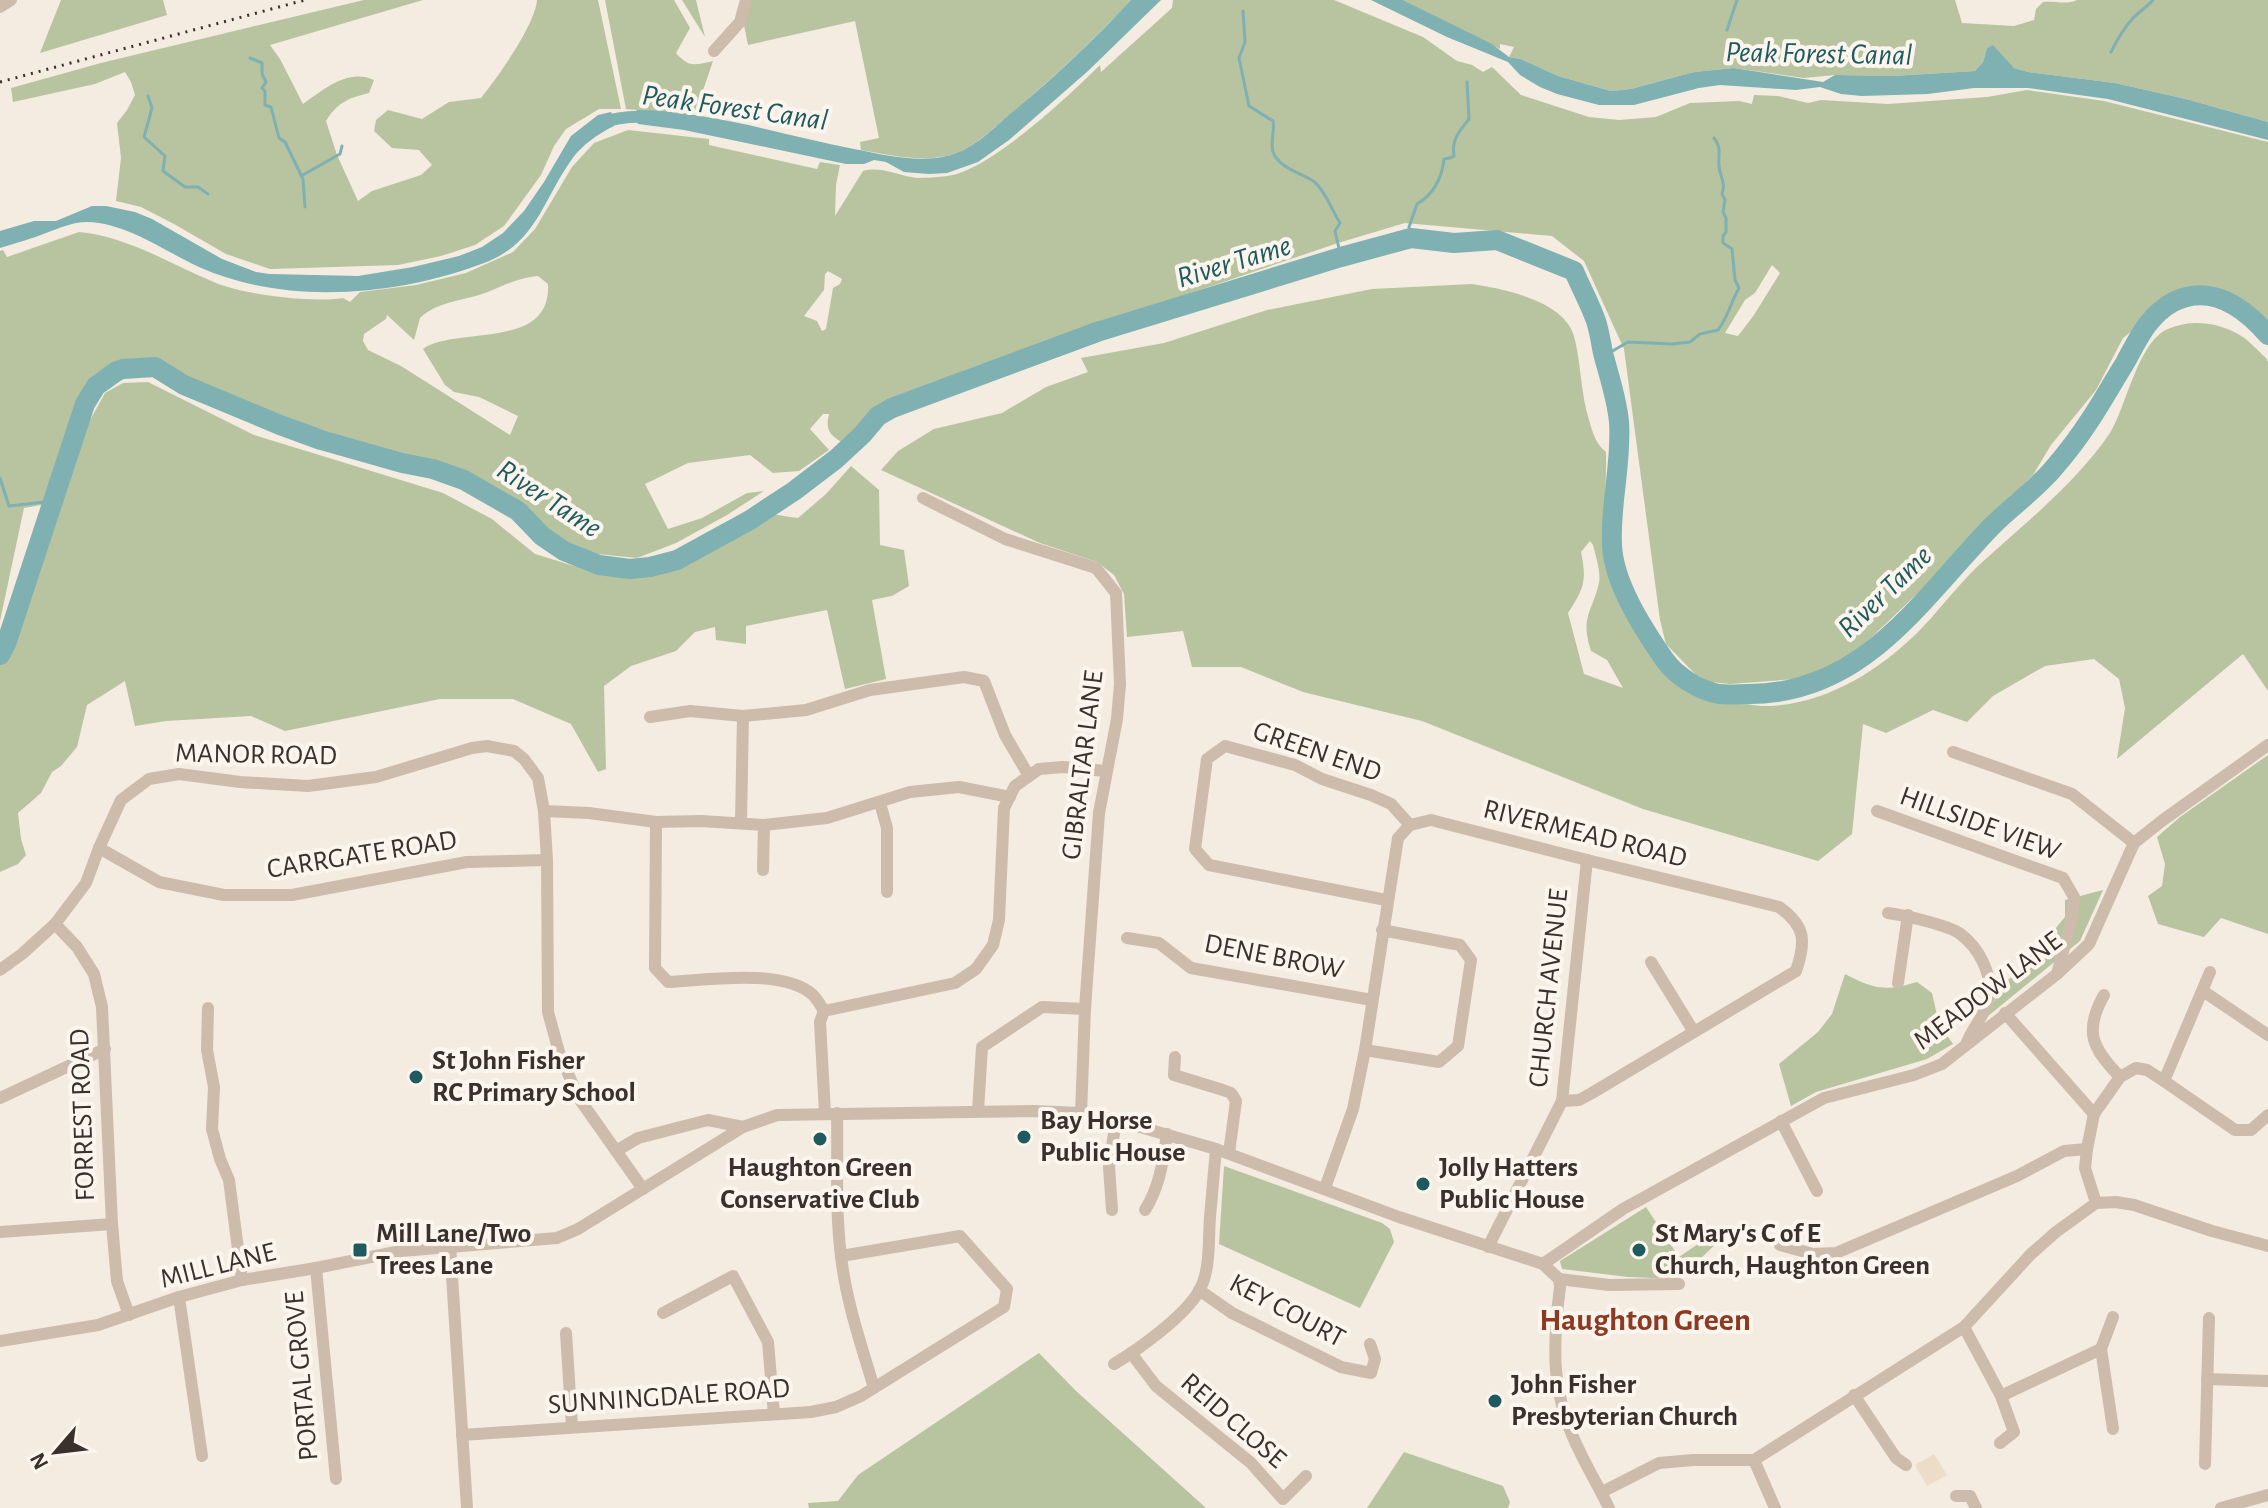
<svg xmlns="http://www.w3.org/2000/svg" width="2268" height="1508" viewBox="0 0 2268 1508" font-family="'Alegreya Sans',sans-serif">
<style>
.green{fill:#b8c4a0;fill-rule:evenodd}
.plaza{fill:#ecdcc8}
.water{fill:#7fb0b2}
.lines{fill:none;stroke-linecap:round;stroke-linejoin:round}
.stream{stroke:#7fb0b2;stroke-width:3}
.canal{stroke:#7fb0b2;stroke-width:12}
.river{stroke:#7fb0b2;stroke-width:20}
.street{stroke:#cdbbac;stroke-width:12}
.rail{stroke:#3b302b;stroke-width:3;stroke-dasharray:2 6;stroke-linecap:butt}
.poi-dot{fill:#1f5a5e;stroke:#fbf5ee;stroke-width:3}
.labels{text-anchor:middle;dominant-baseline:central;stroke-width:8;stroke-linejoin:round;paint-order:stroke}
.street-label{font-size:28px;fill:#3b302b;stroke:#fbf5ee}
.poi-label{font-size:28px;font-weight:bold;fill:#3b302b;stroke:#fbf5ee;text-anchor:start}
.water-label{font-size:30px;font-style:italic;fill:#1f5a5e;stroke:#fbf5ee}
.quarter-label{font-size:32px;font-weight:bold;fill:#8c3b22;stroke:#fbf5ee}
</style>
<rect width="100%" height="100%" fill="#f4ebe1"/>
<g class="green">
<path d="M61,0H163L167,15L40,53Z"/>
<path d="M364,0H423L270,45L280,59L303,104C323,90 348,68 374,80L369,93C348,98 337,103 326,121L337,155L358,201L372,191L421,175L432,165L419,150L392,148L374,131L376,120L388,110L422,119L449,102L481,98C498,77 535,25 537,0H598L621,109H599L566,129L554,146L541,175L504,226L475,245L441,256L398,265L270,269L226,254L174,224L141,207L116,201L121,158L117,123L127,110L135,95L131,82L125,72L95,84L13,102L11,88L101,63Z"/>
<path d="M605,0H674L690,28L676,53C689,68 695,65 713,61L696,111L692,115L626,109Z"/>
<path d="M682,0H696L705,37Z"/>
<path d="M750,0H1131C1094,40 1055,76 1014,111C994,127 973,150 947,156C918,162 890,155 861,150L860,142L879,138L855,21L748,45L744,25Z"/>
<path d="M1173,0H1334L1423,37L1457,61L1472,65L1483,72L1492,67L1521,95L1589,117L1619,120L1656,117L1690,103L1739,101L1752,104L1754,95L1778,96L1808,103L1821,100L1888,104L1987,97L2027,90L2104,101L2268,142V330C2229,286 2181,278 2145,330L2137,327L2123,338L2096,390L2051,445L2033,475L1920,591L1851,657L1823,672L1795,679L1730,684L1710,682L1696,675L1666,644L1660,620L1624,349L1584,261L1552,236L1405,223L1338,243L1020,351L1024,358L951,388L892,408L878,416L849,447C833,436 824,434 829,414H823L810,429L829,450L799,471L773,473L750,455L688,463L645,484L668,529L702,518L747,493L764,491L727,515L676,543L637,558L597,554L599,565L564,551L542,536L518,511L464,480L433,469L402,463L321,440L280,425L184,385L155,367L123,369L96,386L85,404L53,503L24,508L0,621V251L3,250L7,257L79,232C129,237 170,264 216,283C246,295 312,303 343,298L350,302L360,292L416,285L466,273L513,252L535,229L572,167L594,143L628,130L709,139V145L817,169L820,162L840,165L836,185L835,216L863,171C882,166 898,176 917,178C927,178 938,177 948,176C989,171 1070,95 1100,65L1101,72L1172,8ZM1772,265L1780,273L1754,315L1738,336L1725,333L1745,300L1755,293ZM828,271L842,279L840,284L833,288L826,329L822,331L817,321L804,316L824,290L825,274ZM538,276L548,284C552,351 455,326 423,349L445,385L454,392L479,397L518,416L510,435L401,366L368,350L363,341L364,334L386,319L387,315L414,340L420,318C439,300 467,301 490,291C508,284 518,278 538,276Z"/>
<path d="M1403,0H1955L1962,23L2014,26L2034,20L2036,9L2043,2C2055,1 2067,5 2077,0H2268V122L2186,99L2115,83L2028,72L2014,68L1987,48L1983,62L1975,71L1892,76L1835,75L1804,78L1734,68L1694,72L1631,89L1611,91L1558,76L1521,59L1509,57L1514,47L1500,44V49Z"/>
<path d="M1472,284C1504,289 1568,301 1575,340C1581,366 1581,394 1589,420C1593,433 1595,443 1606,452C1607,486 1602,521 1606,555C1609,578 1657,667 1675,681C1689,693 1708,698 1725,700C1737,702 1750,705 1761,706C1821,707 1876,673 1917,633C1938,612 1956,587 1978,566C2024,524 2075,484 2110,433C2126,408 2138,341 2168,329C2191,319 2216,322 2238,334C2248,339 2257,350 2266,358L2268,362V691L2243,654L2117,759L2125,708L2119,679L2094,659L2045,666L1993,696L1967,722L1933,710L1886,733L1863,724L1852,834L1818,861L1643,809L1422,721L1303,692L1241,667H1192L1183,631L1127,637L1124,594L1114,575L1097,562L1040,543L881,470L898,451L934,429L1002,413L1046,387L1088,372L1081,358L1164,343L1267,310L1372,289ZM1590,541L1593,545C1596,557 1601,572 1599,583C1592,613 1580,617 1591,651L1607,660L1623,688L1584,674L1568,613C1584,588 1587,581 1581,552Z"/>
<path d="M148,382L254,435L443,493L492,519L535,554L607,576L610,568C655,571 690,555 728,533C737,527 751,516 760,514C772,513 786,517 798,518L826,494L851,466L879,490L880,545L904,550L909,586L892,596L872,600L886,679L845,689L827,610L746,626V644L716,640L715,627L695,632L676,651L631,666L604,686L606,769L598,772L571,724L513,699H440L285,731L251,716L166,721L135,726L125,681L87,705L77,747L61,766L52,772L41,793L18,813L21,839L26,855L18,864L0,872V655L21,597L28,601L89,422L105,393L123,383Z"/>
<path d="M2268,755V934L2221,918L2204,937L2158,924L2148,896L2162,886L2165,864L2157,837L2180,817Z"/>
<path d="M2103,890L2080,941L1988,1016L2002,984L2021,970L2065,917V900Z"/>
<path d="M1845,974C1874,989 1885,992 1917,982L1932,993L1939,1024L1953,1044L1927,1059L1816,1092L1791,1106L1779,1064L1818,1032L1832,1014Z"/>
<path d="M1224,1166L1382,1223L1390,1229L1394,1242L1360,1308L1219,1244Z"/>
<path d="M1646,1207L1679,1257L1714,1233L1719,1241L1679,1279L1628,1277L1562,1269L1560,1261Z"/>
<path d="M1039,1353L1076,1391L1206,1508H809L808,1503L838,1501L858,1475Z"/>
<path d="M1404,1452L1503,1486L1510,1502L1508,1508H1367Z"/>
</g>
<path class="plaza" d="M1934,1454L1947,1475L1927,1486L1915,1465Z"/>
<g class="water">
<path d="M1131,0H1161L1088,71L1009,140L978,162L947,173L929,174L904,172L886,162L874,160L864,164H846L684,130L638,124L634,116L637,110C711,111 782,135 854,149C885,155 920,164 951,155C974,148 993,129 1011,113C1054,78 1093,41 1131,0Z"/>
<path d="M1371,0H1403L1492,44L1509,57L1521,59L1558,76L1611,91L1631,89L1694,72L1734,68L1823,82L1835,75L1892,76L1975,71L1983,62L1987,48L1993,45L2014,68L2028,72L2115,83L2186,99L2268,122V140L2108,99L2028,88H1974L1928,94L1862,96L1841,94L1820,87L1796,90L1720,85L1699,88L1634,105H1599L1557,94L1540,87L1520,75L1508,62L1447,37Z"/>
<path d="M611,112L615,118L614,126C598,134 583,144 572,159C542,201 537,243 484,263C397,296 286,306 199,267C164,251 127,223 87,222C72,222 60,228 46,233C31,239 15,243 0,248V231L34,221H56L92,206H106L135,212L152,219L222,259L256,272L270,274L358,276L413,267L459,256L482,247L503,233L524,211L544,182L571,136L598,115Z"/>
</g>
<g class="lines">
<g class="stream">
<path d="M1243,11L1245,42L1239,58L1249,106L1273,121C1275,131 1270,142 1273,152C1279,168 1301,173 1313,181C1323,187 1333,212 1340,223L1335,231L1341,257"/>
<path d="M1727,30L1737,0"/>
<path d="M2111,52C2117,40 2124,28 2133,18C2139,12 2147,7 2153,0"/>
<path d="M250,58L262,63V74L266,82L262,88L265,91V105L271,107L279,138L285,142L303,179L305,207"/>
<path d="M148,96L152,108L144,137L165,156L163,171L185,187H198L208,194"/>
<path d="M301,176L340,154L342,146"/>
<path d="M1411,238L1409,227L1417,204C1434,194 1442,177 1444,159L1450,158L1454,156C1451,139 1460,131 1469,119L1467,82"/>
<path d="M1604,356L1628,342L1672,344L1690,342L1700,334L1718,330C1728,317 1731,302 1739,288L1735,280L1732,249L1723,243V236L1726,232V218L1723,212L1725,200L1722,194C1726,182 1720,177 1719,166C1718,153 1722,148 1714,138"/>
<path d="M0,478L9,506L53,501"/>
</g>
<path class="canal" d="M601,123C617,117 632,116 649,117"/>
<path class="river" d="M0,655L6,644L85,404L96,386L117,371L123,369L155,367L184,385L280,425L321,440L402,463L433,469L464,480L518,511L542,536L564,551L599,565L630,569L650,567L677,560L750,520L794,491L836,459L862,435L878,416L892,408L1097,332L1341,257L1411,238L1454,243L1497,240L1574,271C1581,288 1590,304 1596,321C1600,333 1601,345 1604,357C1610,379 1617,400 1619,422C1622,463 1610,503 1612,544C1613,582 1642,627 1664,659C1676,676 1698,690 1719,694C1729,695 1740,694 1749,694C1863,694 1920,601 1991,527C2011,507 2035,490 2053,469C2066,454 2079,437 2090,420C2102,402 2113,382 2125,363C2138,339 2148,316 2173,302C2210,283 2244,307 2268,335"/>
<g class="street">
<path d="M0,7L11,0"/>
<path d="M714,51L740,22L746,0"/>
<path d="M923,498L1005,539L1096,568L1116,593L1120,684L1117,719L1099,813L1085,1009L1081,1113"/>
<path d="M650,717L690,711L743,716L806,710L870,690L964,677L984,681L1005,735L1029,776"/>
<path d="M1953,752L2072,794L2134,843"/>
<path d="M880,803L887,828V892"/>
<path d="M544,811L589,813L656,822L701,821L764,825L827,818L910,792L959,787L1010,797"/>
<path d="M1877,811L2063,878L2074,897L2072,918L2057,974"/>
<path d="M656,822L655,968L668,982C707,980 783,968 813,995C817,999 821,1006 824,1011"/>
<path d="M741,822L743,716"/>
<path d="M99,848L159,882L224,895H292L467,862L547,860"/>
<path d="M763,870L764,825"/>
<path d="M1386,900L1209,865L1195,849L1207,759L1225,746L1295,765L1322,779L1371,795L1391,804L1410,825"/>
<path d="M1888,913C1904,915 1947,925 1959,933C1979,947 1993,975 1989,998C1986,1013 1973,1028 1967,1042"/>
<path d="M55,924L77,947L94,974L102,1007L112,1224L117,1281L129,1315"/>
<path d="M1127,938L1159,943L1191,968L1372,1000"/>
<path d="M1651,962L1694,1032"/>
<path d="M0,970L22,954L55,924L86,883L99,848L121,800L149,779L179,774L240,782L308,786L376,777L472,748L487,746L514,751L524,759L538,778L544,811L547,860L548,1012L559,1052L578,1097L643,1189"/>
<path d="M2210,972L2164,1081L2235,1130H2251L2268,1115"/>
<path d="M1898,983L1908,915"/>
<path d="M2203,991L2268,1035"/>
<path d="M2104,995C2083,1032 2093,1049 2120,1077"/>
<path d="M208,1008L207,1050L214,1087L212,1129L220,1159L229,1180L242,1280"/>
<path d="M2005,1013L2094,1114"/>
<path d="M1365,1050L1439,1062L1458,1046L1471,960L1460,945L1382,930"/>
<path d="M1175,1057L1174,1075L1223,1090L1231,1093L1236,1101L1229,1153"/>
<path d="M0,1098L105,1049"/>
<path d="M978,1111L982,1047L1042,1007L1085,1009"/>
<path d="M825,1113L820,1022L824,1011L955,983L976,969L993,945L999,920L1004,808L1015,786L1039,769L1063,767L1106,771"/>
<path d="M837,1113C838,1160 835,1209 841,1256C846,1301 861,1344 874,1388"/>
<path d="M1781,1121L1817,1191"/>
<path d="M616,1151L638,1138L708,1120L743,1127"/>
<path d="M1325,1188L1353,1109L1365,1050L1398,838L1410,825L1431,820L1587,860L1779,907C1806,926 1806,942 1796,971L1592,1093L1579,1100L1562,1101"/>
<path d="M2096,1203L2085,1168L2087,1149L2094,1114L2120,1077L2136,1068L2147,1070L2164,1081"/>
<path d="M1112,1210L1109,1167L1116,1120"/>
<path d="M1145,1210C1160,1186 1163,1161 1167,1134"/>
<path d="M0,1232L112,1224"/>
<path d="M450,1245L467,1508"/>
<path d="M1780,1245L1813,1254L1836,1253L2017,1176L2064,1151L2087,1149"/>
<path d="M1488,1247L1562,1101L1587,860"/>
<path d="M1543,1264L1623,1209L1824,1098L1914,1075L1942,1064L2057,974L2089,944L2134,843L2163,820L2268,745"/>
<path d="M316,1268L336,1479"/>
<path d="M1559,1279L1609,1285L1679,1284"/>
<path d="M1199,1290L1232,1313L1341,1367L1371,1373L1375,1359L1370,1344"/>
<path d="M179,1297L202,1456"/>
<path d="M663,1313L733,1276L768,1342L774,1414"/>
<path d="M2113,1317L2101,1349L2113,1429"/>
<path d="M1964,1327L2001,1396L2014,1432L2000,1443"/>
<path d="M566,1333L572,1427"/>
<path d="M0,1341L98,1325L179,1297L242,1280L316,1268L401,1251L557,1238L578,1229L743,1127L777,1115L1033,1111L1081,1113L1116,1120L1216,1149L1399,1217L1543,1264L1559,1279L1560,1287C1552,1349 1551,1395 1580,1452C1589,1471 1600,1489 1609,1508"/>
<path d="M1131,1353L1156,1386L1251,1463L1283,1499L1306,1476"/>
<path d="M1114,1364C1139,1349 1185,1316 1199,1291C1211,1270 1208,1241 1210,1217C1212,1195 1214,1172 1216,1149"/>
<path d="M2207,1379L2268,1381"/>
<path d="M1854,1395L1896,1458L1906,1465"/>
<path d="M2001,1396L2101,1349"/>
<path d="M462,1435L811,1412L836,1407L861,1396L1004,1307L1007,1289L960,1236L841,1256"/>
<path d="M1754,1460L1775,1508"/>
<path d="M2205,1464L2209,1318"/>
<path d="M1602,1492L1659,1463L1693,1460H1754L1964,1327L2031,1254L2056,1232L2096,1203L2116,1202L2134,1205L2212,1231L2268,1246"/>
<path d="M1956,1496H1970L1976,1508"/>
<path d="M2221,1508L2268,1495"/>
</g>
<path class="rail" d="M0,82L305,0"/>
</g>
<g class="poi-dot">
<circle cx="416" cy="1077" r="8"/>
<circle cx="1024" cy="1137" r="8"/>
<circle cx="820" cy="1139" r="8"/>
<circle cx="1423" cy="1184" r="8"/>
<rect x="352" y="1242" width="16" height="16" rx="4"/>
<circle cx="1639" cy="1250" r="8"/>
<circle cx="1495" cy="1401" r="8"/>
</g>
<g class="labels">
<g class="street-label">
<text transform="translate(1317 752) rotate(19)">GREEN END</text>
<text transform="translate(256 755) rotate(1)">MANOR ROAD</text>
<text transform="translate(1083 765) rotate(-83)">GIBRALTAR LANE</text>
<text transform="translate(1980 824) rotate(20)">HILLSIDE VIEW</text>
<text transform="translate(1585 834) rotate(14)">RIVERMEAD ROAD</text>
<text transform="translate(362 855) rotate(-9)">CARRGATE ROAD</text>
<text transform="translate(1274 957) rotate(11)">DENE BROW</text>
<text transform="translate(1549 988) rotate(-84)">CHURCH AVENUE</text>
<text transform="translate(1988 991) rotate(-37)">MEADOW LANE</text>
<text transform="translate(83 1115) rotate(-92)">FORREST ROAD</text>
<text transform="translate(218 1266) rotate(-14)">MILL LANE</text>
<text transform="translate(1287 1311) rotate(28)">KEY COURT</text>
<text transform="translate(302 1376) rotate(-95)">PORTAL GROVE</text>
<text transform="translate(669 1397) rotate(-4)">SUNNINGDALE ROAD</text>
<text transform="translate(1233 1421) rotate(41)">REID CLOSE</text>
</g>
<g class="poi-label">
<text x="432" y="1061">St John Fisher<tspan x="432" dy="32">RC Primary School</tspan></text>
<text x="1040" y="1121">Bay Horse<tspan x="1040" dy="32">Public House</tspan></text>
<text x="820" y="1168" text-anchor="middle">Haughton Green<tspan x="820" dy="32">Conservative Club</tspan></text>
<text x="1439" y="1168">Jolly Hatters<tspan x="1439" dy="32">Public House</tspan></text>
<text x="376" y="1234">Mill Lane/Two<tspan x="376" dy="32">Trees Lane</tspan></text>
<text x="1655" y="1234">St Mary's C of E<tspan x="1655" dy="32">Church, Haughton Green</tspan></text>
<text x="1511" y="1385">John Fisher<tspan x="1511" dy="32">Presbyterian Church</tspan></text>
</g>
<g class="water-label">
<text transform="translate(1819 54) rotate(1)">Peak Forest Canal</text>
<text transform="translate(735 108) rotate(8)">Peak Forest Canal</text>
<text transform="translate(1234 262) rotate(-17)">River Tame</text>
<text transform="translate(549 499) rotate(33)">River Tame</text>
<text transform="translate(1885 592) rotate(-44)">River Tame</text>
</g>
<g class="quarter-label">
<text x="1645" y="1320">Haughton Green</text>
</g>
</g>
<g transform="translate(56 1452) rotate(242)" stroke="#fbf5ee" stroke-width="6" paint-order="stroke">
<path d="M0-6L14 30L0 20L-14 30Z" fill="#3b302b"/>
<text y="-12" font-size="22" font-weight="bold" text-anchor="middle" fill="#3b302b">N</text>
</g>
</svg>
